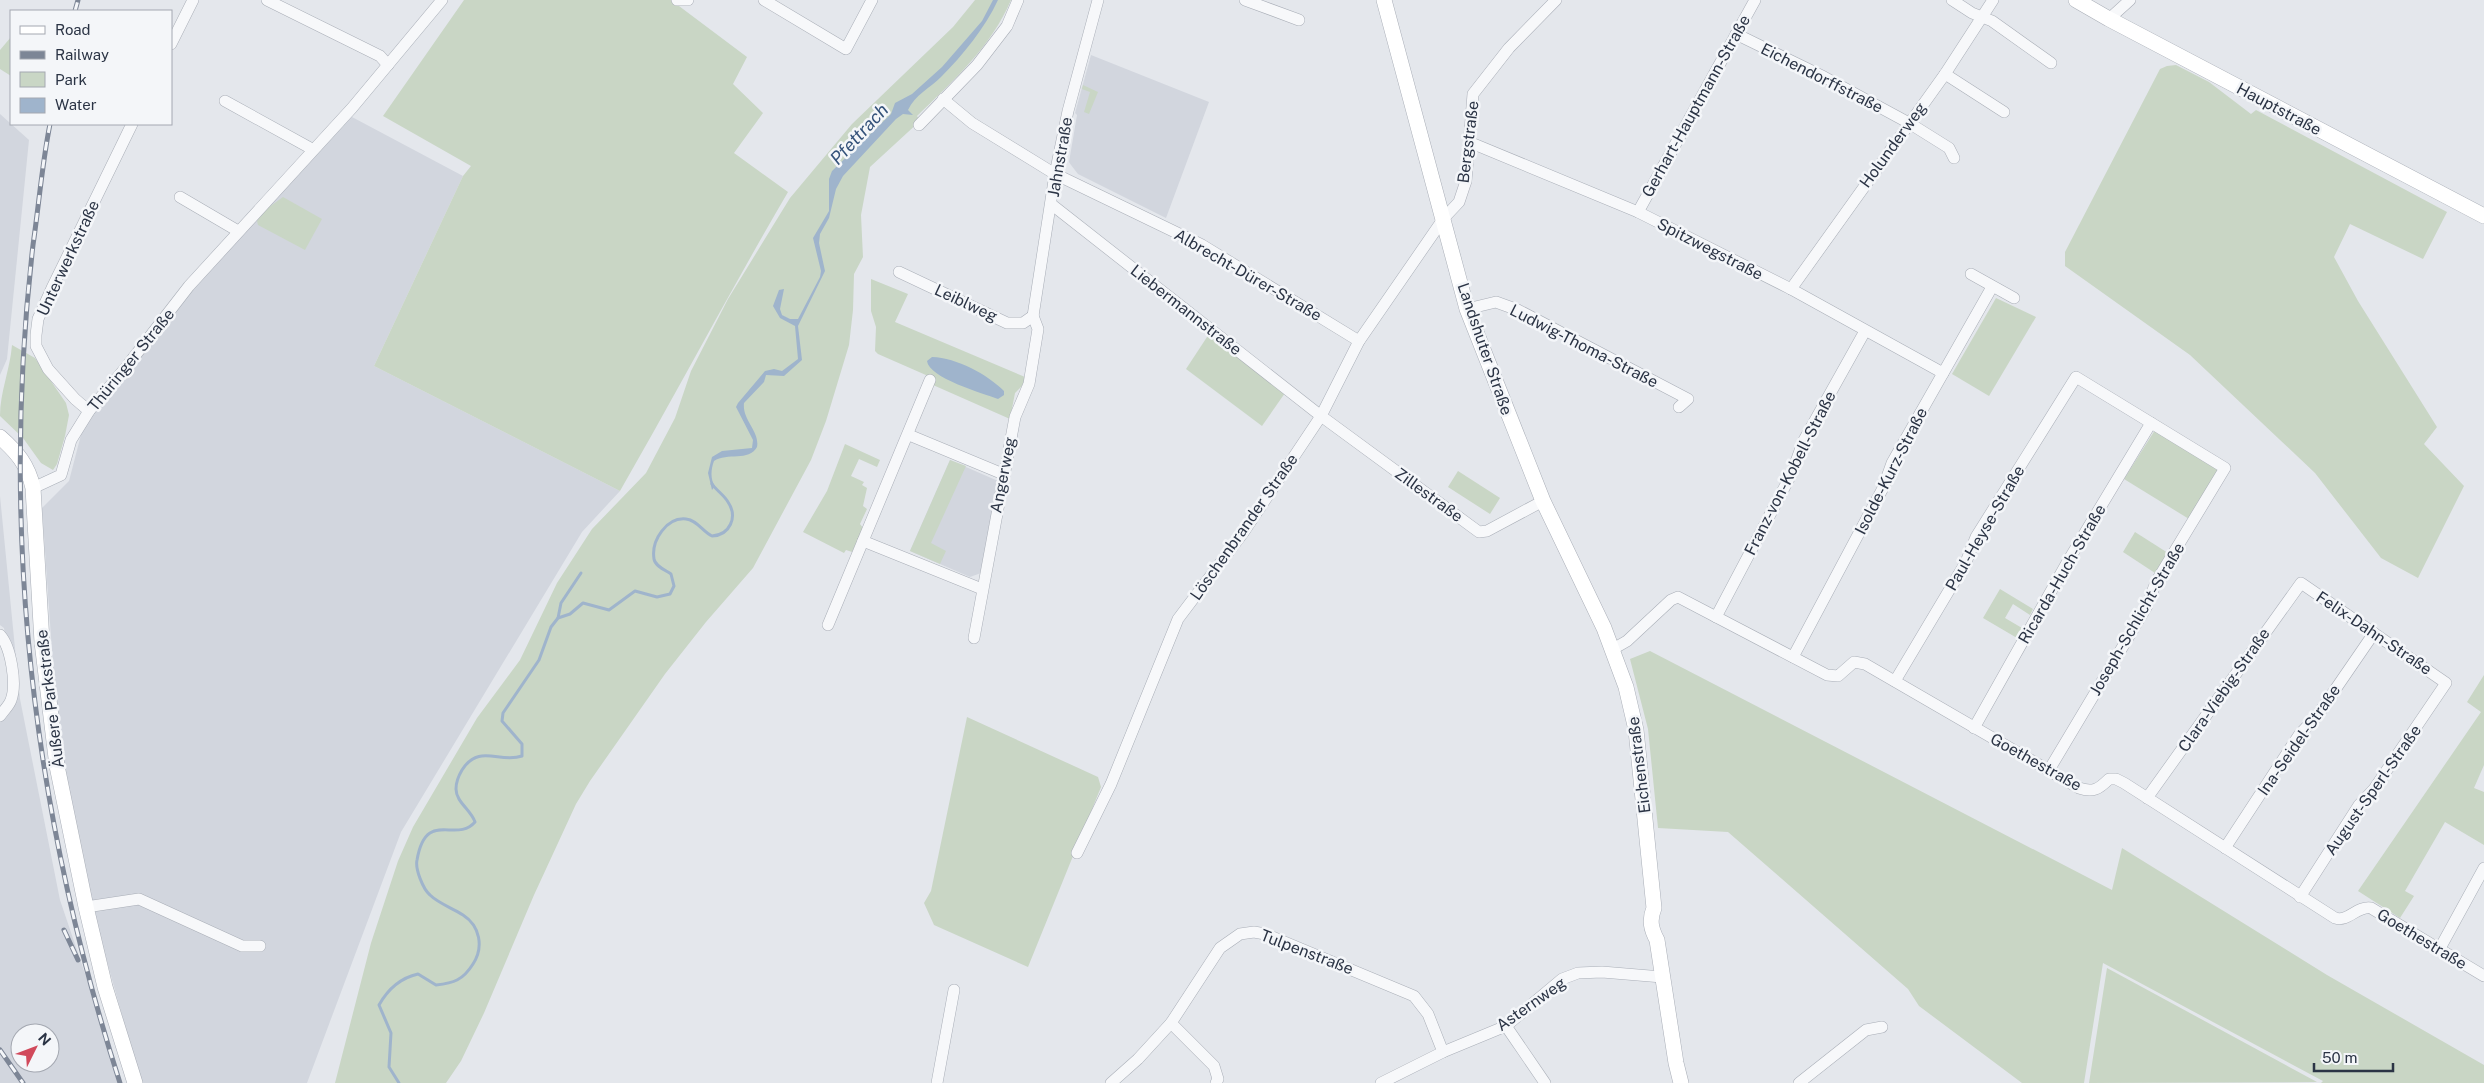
<svg xmlns="http://www.w3.org/2000/svg" width="2484" height="1083" viewBox="0 0 2484 1083" font-family="'Public Sans',sans-serif">
<style>
.built{fill:#d2d6de;fill-rule:evenodd}
.green{fill:#c9d6c5}
.water{fill:#9fb4cc}
.lines{fill:none;stroke-linecap:round;stroke-linejoin:round}
.stream{stroke:#9fb4cc;stroke-width:3}
.street-casing{stroke:#a9aeb7;stroke-width:12}
.secondary-casing{stroke:#a9aeb7;stroke-width:16}
.street{stroke:#f7f8fa;stroke-width:11}
.secondary{stroke:#fff;stroke-width:15}
.rail-casing{stroke:#7d8696;stroke-width:5}
.rail{stroke:#f4f6f9;stroke-width:3;stroke-dasharray:9;stroke-linecap:butt}
.labels{text-anchor:middle;dominant-baseline:central;stroke-width:5;stroke-linejoin:round;paint-order:stroke}
.street-label{font-size:16px;fill:#2b3445;stroke:#f4f6f9}
.water-label{font-size:18px;font-style:italic;fill:#34527a;stroke:#f4f6f9}
</style>
<rect width="100%" height="100%" fill="#e4e7ec"/>
<g class="built">
<path d="M1091,55L1209,102L1166,218L1078,174L1071,165L1069,162L1077,115L1075,113Z"/>
<path d="M0,114L29,140L7,359L0,375Z"/>
<path d="M352,117L463,176L374,366L620,491L582,532L401,832L307,1083H141L94,915L59,751L42,508L69,481L83,427L192,289Z"/>
<path d="M950,460L998,481L981,573L970,577L910,551Z"/>
<path d="M0,496L20,699L60,900L122,1083H0V719L16,698L4,628L0,625ZM20,1033H50V1063H20Z"/>
</g>
<g class="green">
<path d="M464,0H671L747,57L733,84L763,113L734,153L788,192C730,291 677,392 620,491L374,366L463,176L471,166L383,116Z"/>
<path d="M975,0H1011C991,47 953,81 917,116L920,121L870,167L861,215L863,257L854,274L853,310L849,345L826,421L811,460L753,568L706,622L665,674L590,781L576,804L534,895L484,1013L461,1061L446,1083H335L371,943L398,861L413,827L477,718L520,660L557,583L592,529L646,473L675,418L691,371L728,299L790,198L852,124L953,27Z"/>
<path d="M11,37V76L0,69V50Z"/>
<path d="M2176,65L2209,82L2251,114L2256,110L2447,212L2423,259L2350,224L2334,257L2358,301L2437,427L2424,444L2464,486L2418,578L2381,558L2315,473L2190,355L2065,266V252L2160,69L2167,66Z"/>
<path d="M1083,85L1098,92L1089,114L1084,112L1090,92L1082,89Z"/>
<path d="M283,197L322,219L305,250L258,225L257,221L265,210Z"/>
<path d="M871,279L908,294L895,322L1025,377L1024,384L1015,393L1010,419L933,385L935,379L878,354L875,351L876,327L871,311Z"/>
<path d="M1996,298L2036,317L1989,396L1952,374Z"/>
<path d="M1209,334L1285,393L1262,426L1186,369Z"/>
<path d="M12,345L35,358L66,403L69,415L65,436L57,464L53,470L41,463L23,438L0,416C0,392 10,370 12,345Z"/>
<path d="M2155,430L2218,470L2189,519L2124,479Z"/>
<path d="M845,444L880,460L877,467L859,459L851,476L864,482L862,485L867,488L863,506L867,509L860,524L863,528L852,552L846,550L844,553L803,532L827,491Z"/>
<path d="M950,460L966,466L931,543L946,551L940,564L910,551Z"/>
<path d="M1458,471L1500,498L1490,514L1448,487Z"/>
<path d="M2135,532L2168,553L2155,573L2123,552Z"/>
<path d="M2000,589L2033,609L2030,615L2013,604L2005,618L2022,628L2017,638L1983,618Z"/>
<path d="M1650,651L2112,890L2122,848L2327,975L2484,1065V1083H2321L2323,1081L2103,963L2084,1083H2022L1919,1006L1908,989L1728,832L1658,828L1648,729L1630,659Z"/>
<path d="M2484,675V765L2474,788L2484,792V845L2445,822L2405,891L2414,896L2400,918L2358,891L2481,712L2467,702Z"/>
<path d="M967,717L1098,777L1101,787L1028,967L934,925L924,903L931,891Z"/>
<path d="M2107,968L2317,1082L2089,1083Z"/>
</g>
<g class="water">
<path d="M993,0H998C985,28 963,55 941,77C930,88 915,95 908,110L913,115L903,114L896,119L843,176L836,189L829,218L820,234L819,243L825,271L798,326L802,360L784,376L766,375L764,382L744,403C742,420 760,431 757,447C749,462 727,452 714,461C711,469 710,479 715,486L712,490L708,473L712,457L722,451L752,448L753,440L736,407L738,403L765,371L774,369L782,371L798,359L795,326L780,318L773,306L779,290L784,289L780,309L782,315L790,319H798L820,277L821,271L813,238L829,211V179L832,171L891,114L895,103L912,94L942,67L982,21Z"/>
<path d="M932,357C957,358 987,374 1004,391V395L998,399C982,393 929,378 927,361Z"/>
</g>
<g class="lines">
<g class="stream">
<path d="M558,618L561,603L581,573"/>
<path d="M399,1083L389,1067L391,1033L379,1005C388,989 400,978 418,974L436,985C454,983 463,980 473,964C484,947 480,926 463,915C452,908 438,903 430,895C423,889 415,869 417,860C426,808 456,844 475,822C471,810 456,802 456,789C456,783 459,775 462,770C479,743 500,764 522,756V744L502,721L503,713L539,660L551,627L558,618L570,614L583,603L609,610L635,591L657,597L670,594L674,586L671,574C665,570 655,566 654,559C651,540 667,517 686,519C697,520 703,532 712,536C730,535 738,517 728,502C724,495 717,491 712,484"/>
</g>
<g class="street-casing">
<g id="street">
<path d="M267,0L380,56L388,65"/>
<path d="M677,0H688"/>
<path d="M764,0L846,49L872,0"/>
<path d="M1245,0L1299,20"/>
<path d="M1952,0L1972,13L1992,21L2051,63"/>
<path d="M2109,19L2130,0"/>
<path d="M1736,34L1824,77L1909,123L1949,148L1954,158"/>
<path d="M171,44L193,0"/>
<path d="M1945,74L2004,112"/>
<path d="M943,99L972,123L1055,174L1202,245L1359,341"/>
<path d="M225,101L312,149"/>
<path d="M919,125L977,65L1007,26L1018,0"/>
<path d="M1469,142L1638,212L1791,289L1943,373"/>
<path d="M180,197L238,231"/>
<path d="M1051,204L1321,416L1479,532L1487,531L1543,501"/>
<path d="M1638,212L1755,0"/>
<path d="M899,272L1007,323H1023L1033,316"/>
<path d="M1971,274L2014,298"/>
<path d="M1791,289L1945,74L1993,0"/>
<path d="M1467,309L1496,302L1518,310L1688,399L1679,407"/>
<path d="M1033,316L1055,174L1068,111L1098,0"/>
<path d="M89,411L75,399L48,369L36,346V335L38,319L52,288L132,124"/>
<path d="M909,435L1003,474"/>
<path d="M33,488L61,475L71,440L89,411L127,366L189,286L352,108L442,0"/>
<path d="M863,541L982,589"/>
<path d="M1716,617L1792,473L1803,442L1865,331"/>
<path d="M828,625L930,380"/>
<path d="M0,635C11,647 17,684 11,700C9,706 3,711 0,716"/>
<path d="M974,638L1015,417L1029,384L1038,329L1033,316"/>
<path d="M1613,649L1627,641L1671,600L1678,597L1827,675L1838,676L1854,662L1865,664L2079,788C2093,793 2099,789 2109,779H2116L2124,783L2335,918C2349,922 2356,906 2371,908L2484,976"/>
<path d="M1793,657L1883,488L1892,463L1992,287"/>
<path d="M1895,681L1966,562L1976,537L2076,377L2225,468L2156,582L2147,606L2049,770"/>
<path d="M1974,728L2068,561L2151,423"/>
<path d="M2147,798L2301,583L2446,683L2374,789L2359,805L2300,897"/>
<path d="M2225,848L2299,735L2317,716L2374,633"/>
<path d="M1077,853L1111,784L1178,619L1243,533L1321,416L1359,341L1444,218L1459,202L1466,181L1473,94L1509,48L1556,0"/>
<path d="M86,907L139,899L242,946H260"/>
<path d="M2439,950L2484,868"/>
<path d="M1171,1023L1214,1066L1218,1079L1216,1083"/>
<path d="M1506,1026L1545,1083"/>
<path d="M937,1083L954,990"/>
<path d="M1111,1083L1138,1059L1171,1023L1220,948L1240,934L1254,932L1265,934L1414,996L1428,1014L1443,1052"/>
<path d="M1381,1083L1443,1052L1506,1026L1562,979L1578,973L1602,972L1662,977"/>
<path d="M1799,1083L1866,1030L1882,1027"/>
</g>
</g>
<g class="secondary-casing">
<g id="secondary">
<path d="M1384,0L1467,309L1543,501L1604,628L1626,687L1636,730L1654,908C1649,920 1651,929 1657,940L1676,1063L1681,1083"/>
<path d="M2076,0L2109,19L2484,216"/>
<path d="M0,437C17,452 28,465 33,488L42,642L57,766L86,907L105,987L135,1083"/>
</g>
</g>
<use href="#street" class="street"/>
<use href="#secondary" class="secondary"/>
<g class="rail-casing">
<g id="rail">
<path d="M75,11L78,0"/>
<path d="M50,124C42,164 39,204 33,245C0,530 32,810 120,1083"/>
<path d="M64,930L78,960"/>
<path d="M0,1050L23,1083"/>
</g>
</g>
<use href="#rail" class="rail"/>
</g>
<g class="labels">
<g class="street-label">
<text transform="translate(1822 78) rotate(27)">Eichendorffstraße</text>
<text transform="translate(1696 106) rotate(-61)">Gerhart-Hauptmann-Straße</text>
<text transform="translate(2279 109) rotate(28)">Hauptstraße</text>
<text transform="translate(1468 142) rotate(-83)">Bergstraße</text>
<text transform="translate(1893 145) rotate(-54)">Holunderweg</text>
<text transform="translate(1060 157) rotate(-80)">Jahnstraße</text>
<text transform="translate(1710 249) rotate(27)">Spitzwegstraße</text>
<text transform="translate(68 258) rotate(-65)">Unterwerkstraße</text>
<text transform="translate(1248 275) rotate(30)">Albrecht-Dürer-Straße</text>
<text transform="translate(966 303) rotate(25)">Leiblweg</text>
<text transform="translate(1186 310) rotate(38)">Liebermannstraße</text>
<text transform="translate(1584 346) rotate(27)">Ludwig-Thoma-Straße</text>
<text transform="translate(1485 349) rotate(71)">Landshuter Straße</text>
<text transform="translate(131 360) rotate(-51)">Thüringer Straße</text>
<text transform="translate(1891 471) rotate(-63)">Isolde-Kurz-Straße</text>
<text transform="translate(1790 473) rotate(-63)">Franz-von-Kobell-Straße</text>
<text transform="translate(1003 475) rotate(-79)">Angerweg</text>
<text transform="translate(1429 495) rotate(36)">Zillestraße</text>
<text transform="translate(1244 527) rotate(-55)">Löschenbrander Straße</text>
<text transform="translate(1985 528) rotate(-60)">Paul-Heyse-Straße</text>
<text transform="translate(2062 574) rotate(-60)">Ricarda-Huch-Straße</text>
<text transform="translate(2137 619) rotate(-60)">Joseph-Schlicht-Straße</text>
<text transform="translate(2374 633) rotate(34)">Felix-Dahn-Straße</text>
<text transform="translate(2224 690) rotate(-55)">Clara-Viebig-Straße</text>
<text transform="translate(50 699) rotate(-97)">Äußere Parkstraße</text>
<text transform="translate(2299 740) rotate(-55)">Ina-Seidel-Straße</text>
<text transform="translate(2036 762) rotate(29)">Goethestraße</text>
<text transform="translate(1639 765) rotate(-97)">Eichenstraße</text>
<text transform="translate(2373 790) rotate(-55)">August-Sperl-Straße</text>
<text transform="translate(2422 939) rotate(31)">Goethestraße</text>
<text transform="translate(1307 952) rotate(21)">Tulpenstraße</text>
<text transform="translate(1531 1004) rotate(-35)">Asternweg</text>
</g>
<g class="water-label">
<text transform="translate(859 134) rotate(-47)">Pfettrach</text>
</g>
</g>
<rect x="10" y="10" width="162" height="115" fill="#f4f6f9" stroke="#a4a8b1"/>
<rect x="20" y="26" width="25" height="8" fill="#ffffff" stroke="#a4a8b1"/>
<text x="55" y="35" font-size="15" fill="#2b3445">Road</text>
<rect x="20" y="51" width="25" height="8" fill="#7d8696" stroke="#a4a8b1"/>
<text x="55" y="60" font-size="15" fill="#2b3445">Railway</text>
<rect x="20" y="72" width="25" height="15" fill="#c9d6c5" stroke="#a4a8b1"/>
<text x="55" y="85" font-size="15" fill="#2b3445">Park</text>
<rect x="20" y="98" width="25" height="15" fill="#9fb4cc" stroke="#a4a8b1"/>
<text x="55" y="110" font-size="15" fill="#2b3445">Water</text>
<g transform="translate(35 1048) rotate(48)"><circle r="24" fill="#f4f6f9" stroke="#a4a8b1"/>
<path d="M0-4L9 19L0 12L-9 19Z" fill="#d1495b"/>
<text y="-8" font-size="14" font-weight="bold" text-anchor="middle" fill="#2b3445">N</text>
</g>
<path d="M2314 1063v8h79v-8" fill="none" stroke="#2b3445" stroke-width="2.5"/>
<text x="2322" y="1063" font-size="15" fill="#2b3445" stroke="#f4f6f9" stroke-width="4" paint-order="stroke">50 m</text>
</svg>
